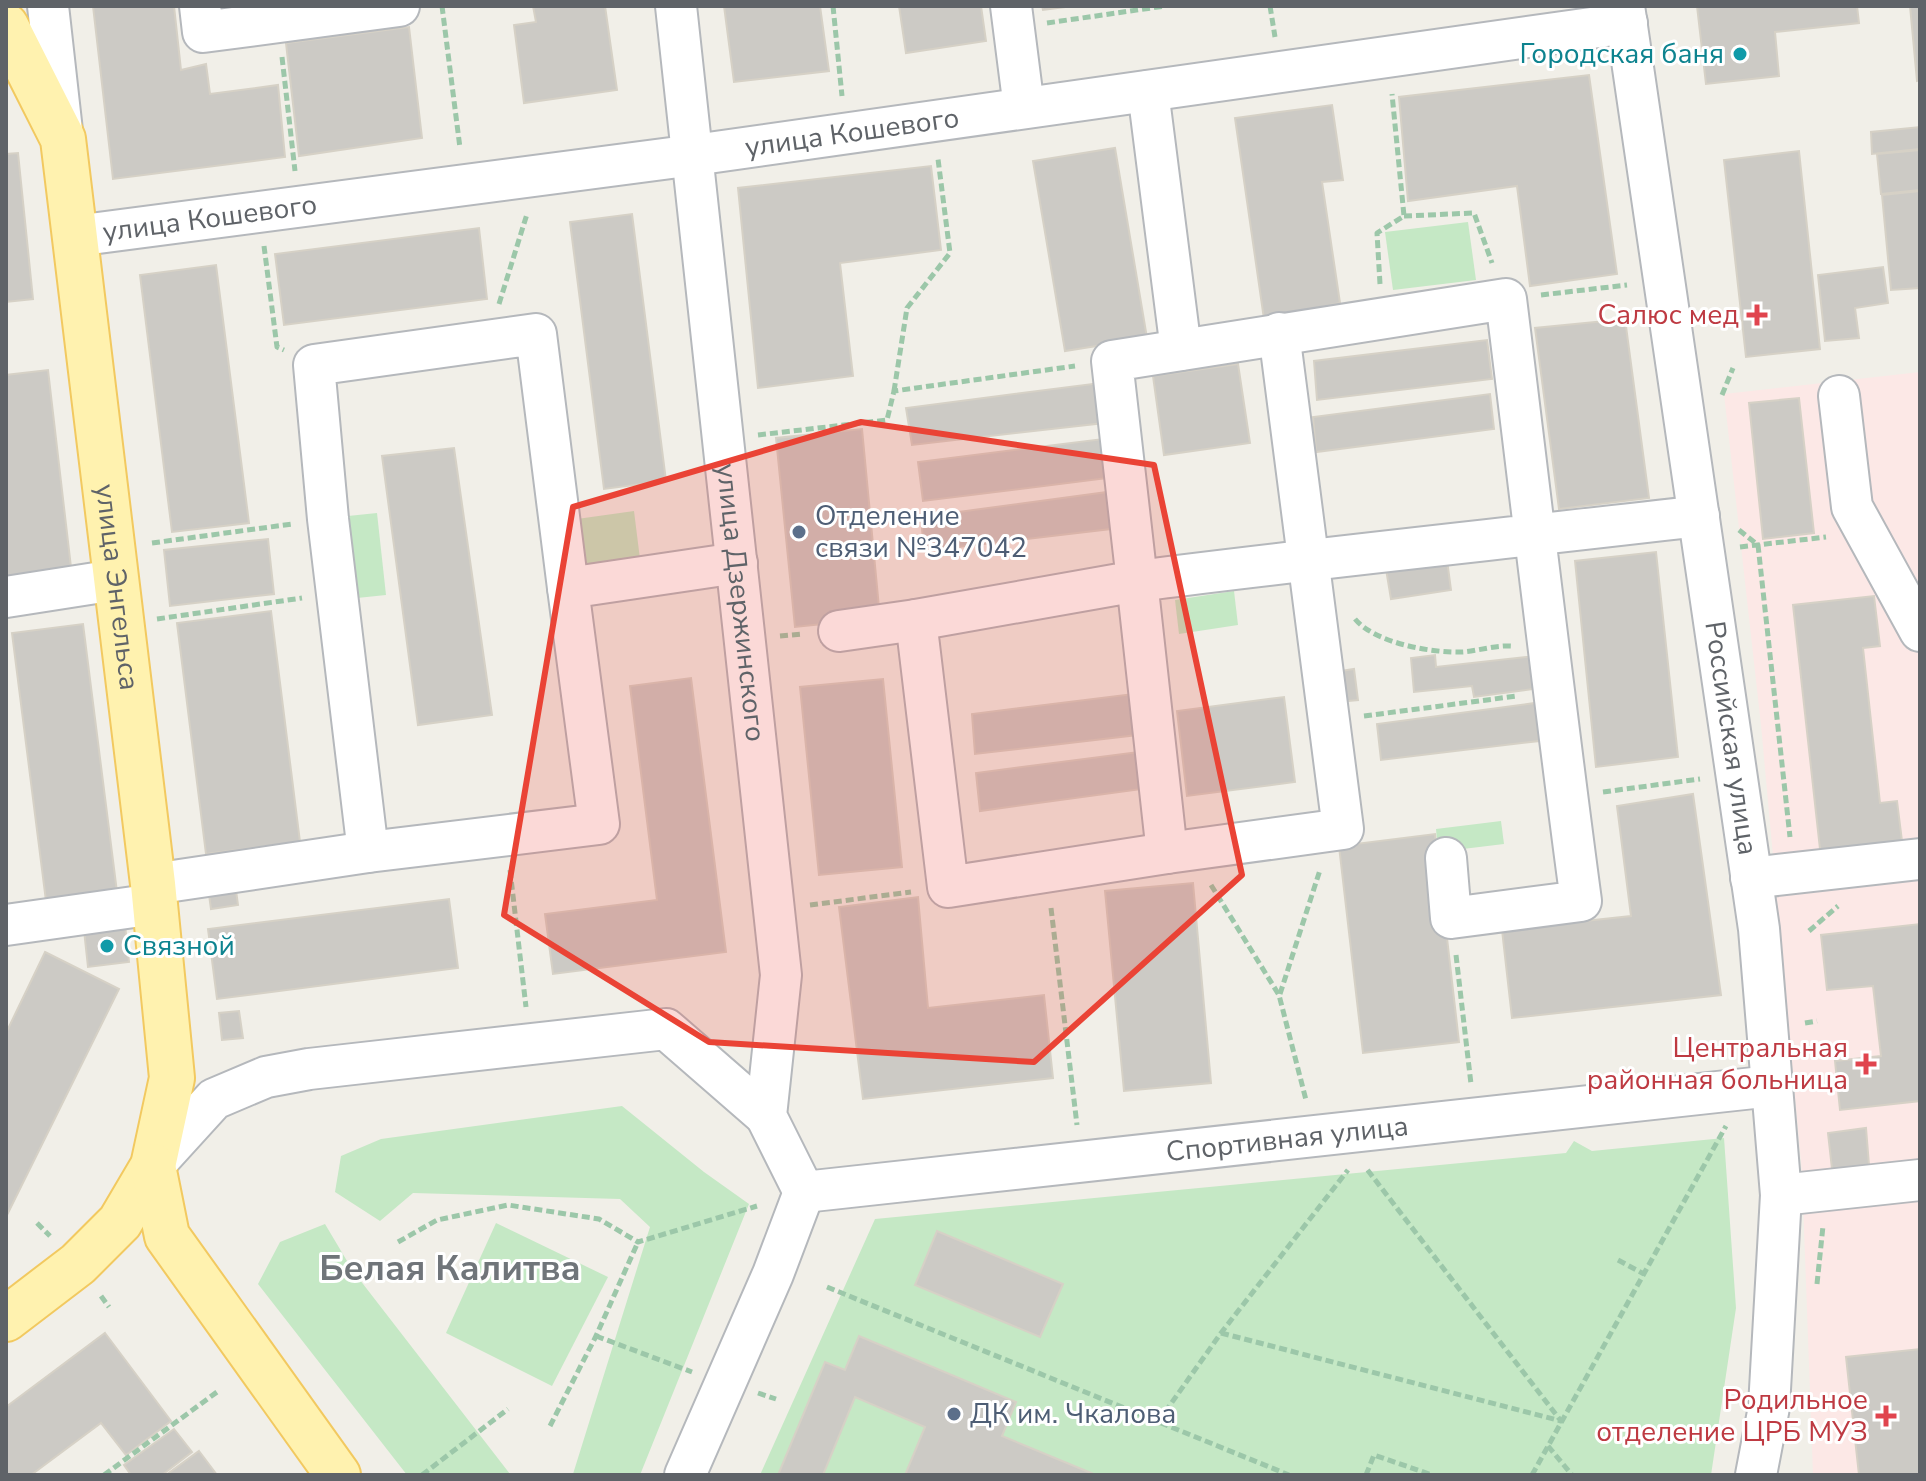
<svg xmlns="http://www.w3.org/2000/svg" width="1926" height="1481" viewBox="0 0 1926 1481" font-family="'Nunito Sans',sans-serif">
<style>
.medical{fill:#fce8e6}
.green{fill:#c5e8c5}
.building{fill:#cccac5;stroke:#d6d1c6;stroke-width:2}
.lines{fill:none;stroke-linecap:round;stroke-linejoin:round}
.minor-casing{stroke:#b5b8bc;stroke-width:44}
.major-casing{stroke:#f2c960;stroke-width:48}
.path{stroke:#9cc7a9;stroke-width:5;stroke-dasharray:8 4;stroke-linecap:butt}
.minor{stroke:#fff;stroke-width:40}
.major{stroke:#fff2af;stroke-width:44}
.marked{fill:#ea4335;fill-opacity:0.2;stroke:#ea4335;stroke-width:6;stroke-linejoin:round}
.culture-dot{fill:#0f9aa8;stroke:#fff;stroke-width:3}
.health-dot{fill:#e0444e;stroke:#fff;stroke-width:3}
.service-dot{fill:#5c6f8a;stroke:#fff;stroke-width:3}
.labels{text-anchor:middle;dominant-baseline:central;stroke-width:6;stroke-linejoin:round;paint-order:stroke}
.culture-label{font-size:28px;fill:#0d838f;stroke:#fff;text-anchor:end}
.street-label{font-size:28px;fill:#5f6368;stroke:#fff}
.health-label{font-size:28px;fill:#be3a42;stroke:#fff;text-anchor:end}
.service-label{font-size:28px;fill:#4e5e75;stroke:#fff;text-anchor:start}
.district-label{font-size:36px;font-weight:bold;fill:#70757a;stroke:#fff}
</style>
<rect width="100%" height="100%" fill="#f1efe8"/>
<path class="medical" d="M1920,372V1475H1813L1802,1173L1761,725L1724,394Z"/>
<g class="green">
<path d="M1468,222L1476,280L1393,290L1385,232Z"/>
<path d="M634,511L641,567L584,575L577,519Z"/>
<path d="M377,513L386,595L357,598L348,516Z"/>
<path d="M1234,591L1238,625L1179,634L1175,600Z"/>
<path d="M1501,821L1504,844L1438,852L1436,829Z"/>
<path d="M622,1106L704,1172L749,1204L640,1475H407L258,1284L280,1242L325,1224L353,1271L510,1474H573L650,1227L620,1199L413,1193L380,1221L335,1192L341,1156L381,1139Z"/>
<path d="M1724,1138L1736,1308L1711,1475H760L875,1219L1566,1153L1574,1141L1592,1151Z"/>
<path d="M496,1223L608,1277L552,1386L446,1333Z"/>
</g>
<g class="building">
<path d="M93,6H174L181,70L206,64L210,94L278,85L285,157L113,179Z"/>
<path d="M533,6H605L617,90L524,103L514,25L536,22Z"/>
<path d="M724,6H820L829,71L734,82Z"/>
<path d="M899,6H981L986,41L906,53Z"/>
<path d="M1042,6H1073L1043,10Z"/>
<path d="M1697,6H1857L1859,23L1775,32L1779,76L1706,84Z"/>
<path d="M1910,6H1920V80L1917,81Z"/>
<path d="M409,27L422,138L299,156L286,43Z"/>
<path d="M1589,75L1617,274L1530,286L1517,186L1408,201L1399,97Z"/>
<path d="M1332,105L1343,180L1322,182L1340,303L1264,319L1235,118Z"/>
<path d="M1920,127V149L1872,154L1871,132Z"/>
<path d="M1115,148L1147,338L1065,351L1033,161Z"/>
<path d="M1920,150V190L1881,194L1877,154Z"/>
<path d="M1799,151L1820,349L1746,357L1724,160Z"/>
<path d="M18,153L33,299L6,302V154Z"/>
<path d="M931,166L941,250L840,263L853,376L758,388L738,188Z"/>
<path d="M1920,191V288L1891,290L1882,195Z"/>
<path d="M632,214L666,481L604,489L570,222Z"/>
<path d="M479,228L487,299L284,325L275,254Z"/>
<path d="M216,265L249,523L172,532L140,275Z"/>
<path d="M1883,267L1888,303L1855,308L1859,338L1825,341L1818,275Z"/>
<path d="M1625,319L1649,498L1559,509L1535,328Z"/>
<path d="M1487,340L1492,379L1317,400L1314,361Z"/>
<path d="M1238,364L1250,443L1164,455L1153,376Z"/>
<path d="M48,370L72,576L6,584V375Z"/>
<path d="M1100,383L1104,423L912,445L906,408Z"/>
<path d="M1490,394L1494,429L1316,452L1313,417Z"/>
<path d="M1799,398L1814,533L1763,539L1749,403Z"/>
<path d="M862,429L880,618L795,627L776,438Z"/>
<path d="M1103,439L1108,478L923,501L918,462Z"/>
<path d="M454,448L492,715L418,725L382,456Z"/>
<path d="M1115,491L1119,528L924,551L921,517Z"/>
<path d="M268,539L274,594L170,606L164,550Z"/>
<path d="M1656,552L1678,757L1596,767L1575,561Z"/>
<path d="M1447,560L1451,590L1391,599L1386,569Z"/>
<path d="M1874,596L1880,646L1863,648L1880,803L1897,801L1903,849L1821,858L1793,605Z"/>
<path d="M271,611L300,842L206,854L177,623Z"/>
<path d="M83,624L118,900L47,909L12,633Z"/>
<path d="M1435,655L1436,667L1545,655L1548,687L1474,697L1472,686L1414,692L1411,658Z"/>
<path d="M1354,669L1358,700L1338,702L1334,672Z"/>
<path d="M691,678L726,952L553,974L545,914L657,900L630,686Z"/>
<path d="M883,679L902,867L819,875L800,687Z"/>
<path d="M1133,694L1137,735L975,754L972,714Z"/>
<path d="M1284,697L1295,782L1187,796L1177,711Z"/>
<path d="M1535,703L1539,741L1381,760L1377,724Z"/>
<path d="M1138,752L1142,789L980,811L976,773Z"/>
<path d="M1693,794L1721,995L1512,1018L1502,930L1631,916L1617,806Z"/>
<path d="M1435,834L1459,1042L1363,1053L1339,846Z"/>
<path d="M234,876L238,905L211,909L207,880Z"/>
<path d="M1193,883L1211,1083L1124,1091L1105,891Z"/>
<path d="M918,897L928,1008L1044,995L1053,1078L863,1099L839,907Z"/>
<path d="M449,899L458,968L217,999L208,929Z"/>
<path d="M1920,924V1101L1840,1110L1835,1061L1881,1056L1873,986L1827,990L1821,935Z"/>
<path d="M125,925L129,962L88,967L84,930Z"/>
<path d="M45,952L119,989L6,1217V1033Z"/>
<path d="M239,1011L243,1038L222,1040L219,1013Z"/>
<path d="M1866,1128L1869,1165L1832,1169L1828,1133Z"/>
<path d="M937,1231L1063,1284L1040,1337L915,1285Z"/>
<path d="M105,1333L171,1421L126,1455L101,1423L31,1475H6V1407Z"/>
<path d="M859,1336L1016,1402L1002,1436L1096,1475H905L925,1427L855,1397L823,1475H778L825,1362L845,1370Z"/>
<path d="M1920,1349V1475H1859L1846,1357Z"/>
<path d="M174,1429L192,1452L162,1475H131L124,1465Z"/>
<path d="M199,1451L217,1475H166Z"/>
</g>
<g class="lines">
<g class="minor-casing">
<g id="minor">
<path d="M48,6L62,131"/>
<path d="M200,6L203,32L399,6"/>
<path id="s1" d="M676,6L781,975L766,1116L804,1192"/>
<path d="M1011,6L1024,108"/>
<path id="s2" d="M1624,6L1759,929L1781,1195L1769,1407L1756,1475"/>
<path d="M1148,91L1181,350"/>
<path id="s3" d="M75,236L694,155L1627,23"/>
<path d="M1839,396L1852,507L1920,631"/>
<path d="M6,597L115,580"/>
<path d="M839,631L916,620"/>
<path d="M368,852L328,519L314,365L536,334L568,588"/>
<path d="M1167,853L1343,829L1279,333"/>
<path d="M1446,858L1451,918L1581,901C1554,701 1531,500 1506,299L1112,361L1137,581L916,620L948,887L1167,853L1137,581C1324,557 1512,538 1699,516"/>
<path d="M1751,878L1920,859"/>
<path d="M153,884L368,852L599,824L568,588L737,563"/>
<path d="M6,925L155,904"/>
<path d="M153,1166L214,1099L266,1077L309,1069L666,1029L766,1116"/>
<path id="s4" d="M804,1192L1772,1086"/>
<path d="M1781,1195L1920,1180"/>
<path d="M685,1475L773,1274L804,1192"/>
</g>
</g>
<g class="major-casing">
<g id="major">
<path id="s5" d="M6,26L63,139L153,884L172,1078L153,1166L120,1222L78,1264L6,1319"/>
<path d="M153,1166L167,1236L338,1475"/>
</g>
</g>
<g class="path">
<path d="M442,6L460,148"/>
<path d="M833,6L842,96"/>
<path d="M1270,6L1275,37"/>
<path d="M1047,23L1165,6"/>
<path d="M282,57L295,171"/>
<path d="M1404,216L1474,213L1492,263"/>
<path d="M264,246L277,347L284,350"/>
<path d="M1380,284L1377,233L1404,216L1392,94"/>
<path d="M1541,295L1627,285"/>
<path d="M499,304L527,214"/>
<path d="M894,391L907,308L950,253L938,159"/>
<path d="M1722,395L1733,368"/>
<path d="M758,435L887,420L894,391L1075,366"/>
<path d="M1739,530L1758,545L1790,837"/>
<path d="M152,543L292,524"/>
<path d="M1740,547L1826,537"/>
<path d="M157,619L302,598"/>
<path d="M1355,619C1375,643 1431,653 1462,652C1478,651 1495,645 1512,646"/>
<path d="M780,636L802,634"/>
<path d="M1364,716L1517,696"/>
<path d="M1603,792L1700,779"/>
<path d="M510,870L526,1007"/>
<path d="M1211,885L1279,995L1306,1100"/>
<path d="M810,905L911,892"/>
<path d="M1051,908L1077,1125"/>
<path d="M1809,931L1838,906"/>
<path d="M1456,955L1471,1084"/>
<path d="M1280,994L1320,870"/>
<path d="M1805,1023L1817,1021"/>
<path d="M37,1223L50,1236"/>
<path d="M398,1242L437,1220L508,1205L599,1219L638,1242L757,1206"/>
<path d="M1618,1260L1644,1274"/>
<path d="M1817,1284L1823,1226"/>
<path d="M827,1287L1289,1475"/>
<path d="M101,1296L109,1307"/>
<path d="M1221,1333L1561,1421L1366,1168"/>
<path d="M596,1336L692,1372"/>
<path d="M758,1393L776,1399"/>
<path d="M1158,1422L1221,1333L1348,1170"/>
<path d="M550,1426L596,1336L638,1242"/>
<path d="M1548,1446L1572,1475"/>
<path d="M104,1475L217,1392"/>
<path d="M422,1475L508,1409"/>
<path d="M1366,1475L1374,1455L1432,1475"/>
<path d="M1532,1475L1726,1126"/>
</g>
<use href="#minor" class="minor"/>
<use href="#major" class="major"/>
</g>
<path class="marked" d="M861,422L1154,465L1242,875L1034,1062L709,1042L504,915L573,507Z"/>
<g class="culture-dot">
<circle cx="1740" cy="54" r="8"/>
<circle cx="107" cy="946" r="8"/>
</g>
<g class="health-dot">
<path d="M1753 303h8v8h8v8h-8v8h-8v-8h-8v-8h8z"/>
<path d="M1862 1052h8v8h8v8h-8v8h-8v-8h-8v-8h8z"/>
<path d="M1882 1404h8v8h8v8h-8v8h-8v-8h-8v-8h8z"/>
</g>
<g class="service-dot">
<circle cx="799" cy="532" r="8"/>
<circle cx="954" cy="1414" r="8"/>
</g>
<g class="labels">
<g class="culture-label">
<text x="1724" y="54">Городская баня</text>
<text x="123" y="946" text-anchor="start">Связной</text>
</g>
<g class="street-label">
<text stroke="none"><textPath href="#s3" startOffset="784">улица Кошевого</textPath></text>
<text stroke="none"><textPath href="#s3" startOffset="136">улица Кошевого</textPath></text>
<text stroke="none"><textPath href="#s5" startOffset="578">улица Энгельса</textPath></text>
<text stroke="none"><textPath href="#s1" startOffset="600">улица Дзержинского</textPath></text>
<text stroke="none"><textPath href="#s2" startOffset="740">Российская улица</textPath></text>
<text stroke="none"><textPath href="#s4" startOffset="486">Спортивная улица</textPath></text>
</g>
<g class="health-label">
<text x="1739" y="315">Салюc мед</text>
<text x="1848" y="1048">Центральная<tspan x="1848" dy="32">районная больница</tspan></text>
<text x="1868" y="1400">Родильное<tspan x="1868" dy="32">отделение ЦРБ МУЗ</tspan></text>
</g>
<g class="service-label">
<text x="815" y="516">Отделение<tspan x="815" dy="32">связи №347042</tspan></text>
<text x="970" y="1414">ДК им. Чкалова</text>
</g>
<g class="district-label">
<text x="450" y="1268">Белая Калитва</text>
</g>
</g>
<rect width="1926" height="1481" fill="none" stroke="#5f6368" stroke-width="16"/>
</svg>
